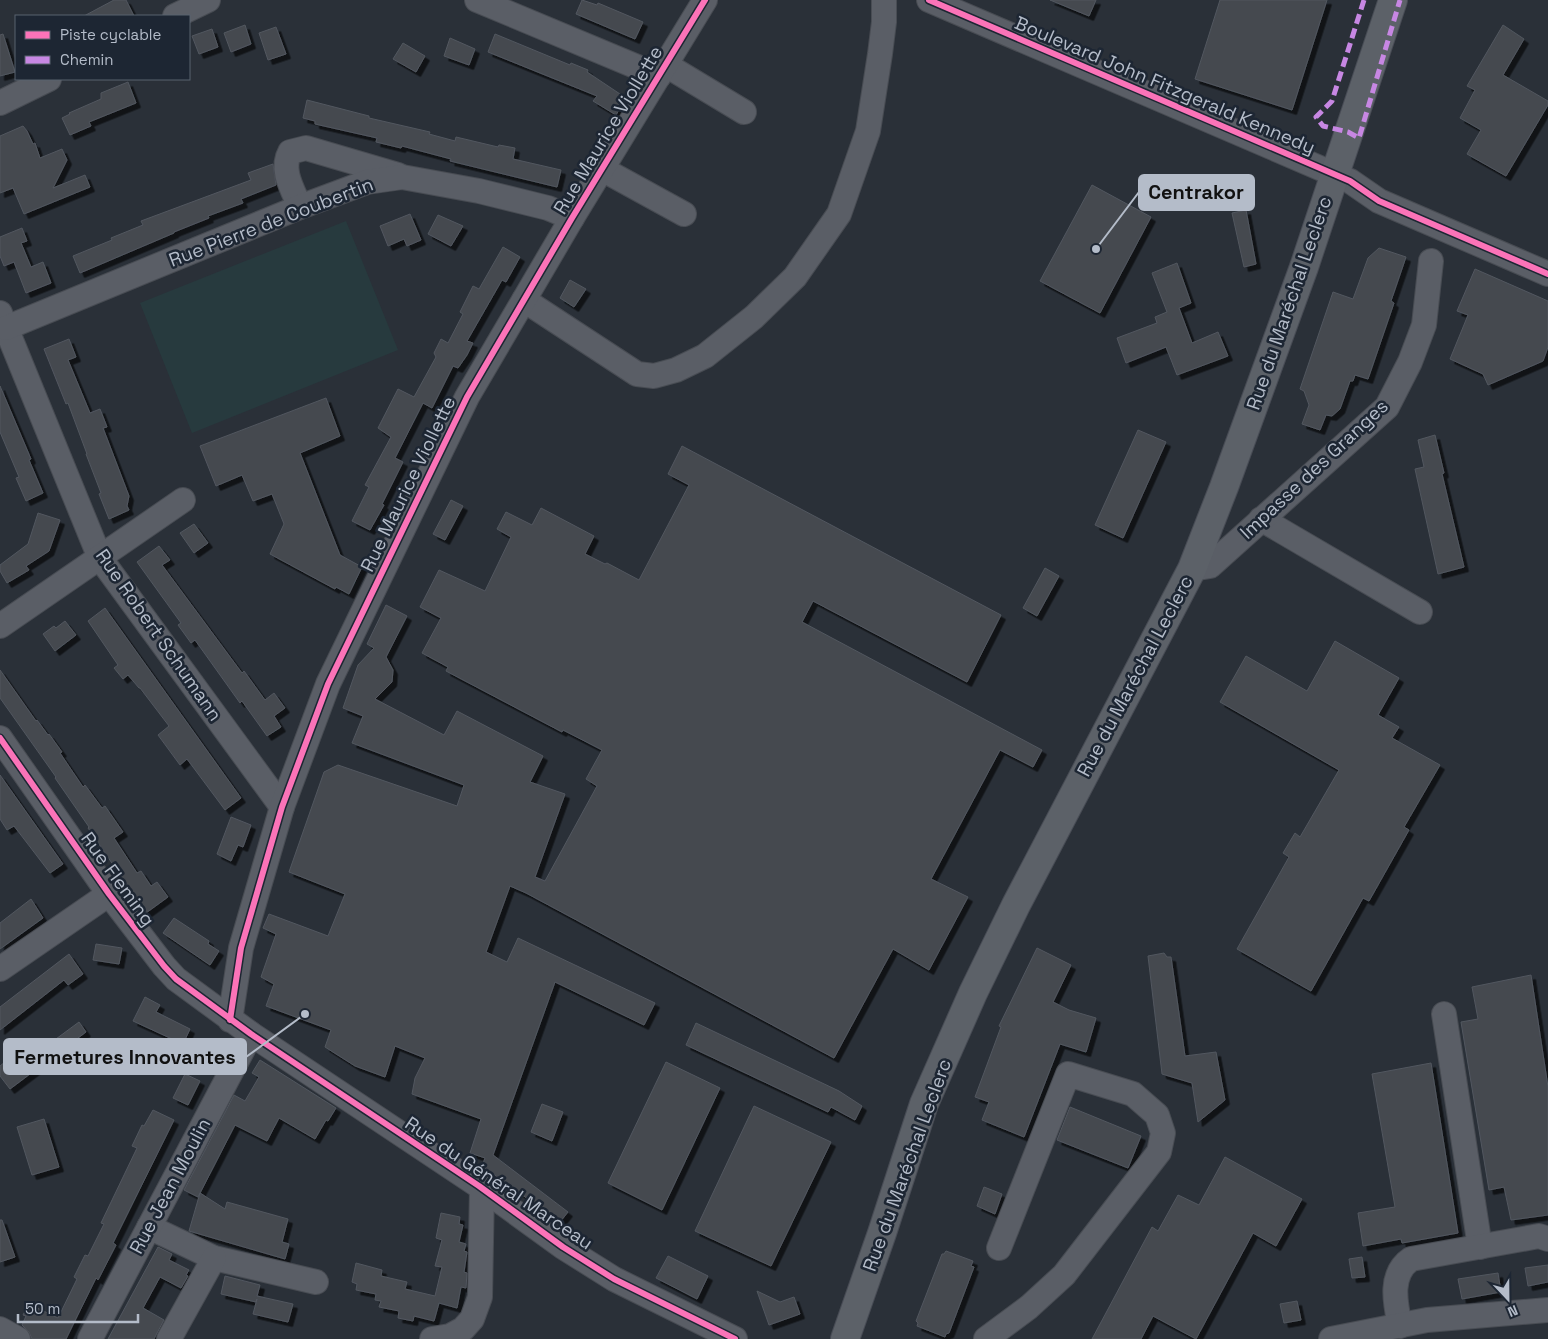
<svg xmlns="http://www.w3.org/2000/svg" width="1548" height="1339" viewBox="0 0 1548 1339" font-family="'Space Grotesk',sans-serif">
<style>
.green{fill:#273a3e}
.building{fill:#444950;stroke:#52575f;filter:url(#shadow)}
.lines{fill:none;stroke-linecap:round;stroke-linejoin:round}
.minor-casing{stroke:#484c53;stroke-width:26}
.major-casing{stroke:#484c55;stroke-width:30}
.minor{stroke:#5a5e66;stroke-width:24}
.major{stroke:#5c6168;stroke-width:28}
.quiet{stroke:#c787e3;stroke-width:5;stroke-dasharray:10 5;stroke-linecap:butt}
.cycleway-casing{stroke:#1d2633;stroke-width:9}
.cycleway{stroke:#fb73b8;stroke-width:6}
.labels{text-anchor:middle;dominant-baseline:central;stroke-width:5;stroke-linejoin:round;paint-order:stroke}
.street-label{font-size:19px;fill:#b4bcc9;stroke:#1d2633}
.leader{fill:none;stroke:#b4bcc9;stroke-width:2}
.callout-dot{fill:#b4bcc9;stroke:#1d2633;stroke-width:2}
.callout{fill:#b4bcc9;stroke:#b4bcc9;stroke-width:2}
.callout-label{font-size:20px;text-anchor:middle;font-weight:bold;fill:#111}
</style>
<defs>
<filter id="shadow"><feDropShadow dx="4.5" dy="4.5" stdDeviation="0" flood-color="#0009"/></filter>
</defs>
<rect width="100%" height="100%" fill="#2a3038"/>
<path class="green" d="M346,221L398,350L192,433L140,303Z"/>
<g class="building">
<path d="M114,0H126L134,16H84Z"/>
<path d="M582,0L597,5L598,3L643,22L635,39L576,14Z"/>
<path d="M1050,0H1096L1089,16Z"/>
<path d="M1220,0H1327L1292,110L1195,79Z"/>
<path d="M245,25L251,44L231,52L224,33Z"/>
<path d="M1503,25L1524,39L1503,75L1548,101V105L1506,176L1467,154L1481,130L1460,118L1475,90L1467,86Z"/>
<path d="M276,27L286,54L268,60L259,33Z"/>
<path d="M212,29L218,47L199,54L192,36Z"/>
<path d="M3,34L15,72L0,76V35Z"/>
<path d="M495,34L570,65L571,63L588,70L587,72L626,98L616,115L593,101L597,96L488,52Z"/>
<path d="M450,38L475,49L469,65L444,56Z"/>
<path d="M403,43L425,56L416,72L393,59Z"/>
<path d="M128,82L136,103L89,122L91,126L70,135L62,118L70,114L69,113L101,99V93Z"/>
<path d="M307,100L369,116V118L430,132L429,134L455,141L456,137L498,147L499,145L515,148L513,159L561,170L557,187L450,161L451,159L402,146L401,148L376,142L377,138L315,124V121L303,118Z"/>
<path d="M23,126L27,131L33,144L35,143L40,158L62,149L67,160L53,188L85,175L90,187L24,214L13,188L0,193V136Z"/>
<path d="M273,164L276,185L241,199L243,203L208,216L209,218L174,232V233L80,273L73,256L112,240L111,238L143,225L141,221L251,180L248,173Z"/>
<path d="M1092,185L1151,217L1100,313L1040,281Z"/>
<path d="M1246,210L1256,264L1244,267L1232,213Z"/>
<path d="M410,214L421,240L407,246L404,239L388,246L380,226Z"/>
<path d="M438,215L463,226L451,246L428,234Z"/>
<path d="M22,228L27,241L21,243L31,267L43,262L51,283L26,293L14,262L4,266L0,256V237Z"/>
<path d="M503,247L520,257L506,282L502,280L467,341L473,343L467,355L458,368L453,366L432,408L423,403L395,458L403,462L382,504L384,505L370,530L352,521L369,487L365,485L391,437L378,428L398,389L414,397L436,357L434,353L441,339L448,343L463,314L460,312L473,286L479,289Z"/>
<path d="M1379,248L1406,257L1391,301L1394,303L1368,379L1355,375L1353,381H1350L1340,409L1332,416L1326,415L1320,430L1302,424L1309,405L1304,391L1300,389L1333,292L1353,299L1368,258Z"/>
<path d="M1177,263L1191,303L1179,308L1192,343L1218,332L1228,356L1177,375L1166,347L1126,363L1117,338L1157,323L1155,317L1167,312L1152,273Z"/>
<path d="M1475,269L1548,301V347L1543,361L1488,385L1483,374L1450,359L1468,315L1457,311Z"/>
<path d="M570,280L586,289L574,307L560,298Z"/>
<path d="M69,339L76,357L68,360L90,413L100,409L107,427L103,428L129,496L127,506L129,510L109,519L99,494L101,493L86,454H87L68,403L66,404L44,349Z"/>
<path d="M0,386L31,459L29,460L43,493L26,501L16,478L19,477L0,432Z"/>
<path d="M326,398L340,436L300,453L340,555L362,567L349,594L336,587L335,589L270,554L284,524L272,494L253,501L242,475L216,486L200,446Z"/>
<path d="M1138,430L1166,442L1123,538L1095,525Z"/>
<path d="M1435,435L1444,473L1442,474L1464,567L1438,574L1415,469L1424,467L1418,440Z"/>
<path d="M682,446L1001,615L967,682L813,601L802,622L1042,750L1033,767L1000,750L931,879L968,897L929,970L893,949L834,1058L526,893L510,886L486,952L507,962L518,938L655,1003L644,1025L555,982L493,1155L568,1212L560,1222L482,1166L485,1158L470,1153L481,1119L412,1094L415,1078L425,1058L395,1046L385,1077L355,1066L325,1047L331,1030L266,1006L274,984L261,977L276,934L263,928L269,914L328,936L345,894L289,872L324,772L338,765L457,806L464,785L352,743L363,716L343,708L358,665L374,648L367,644L386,605L407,616L386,657L393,670L392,682L375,699L444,735L457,711L543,756L530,782L565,794L535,877L545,881L597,786L586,779L602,750L563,730L562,732L446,671L448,667L422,653L441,618L420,607L439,570L485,591L511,537L497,529L506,512L532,525L541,508L594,536L585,554L605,564L607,563L639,580L689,485L668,474Z"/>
<path d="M451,500L463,506L445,540L433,534Z"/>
<path d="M38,513L60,520L49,551L26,566L29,570L7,583L0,571V565L28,544Z"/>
<path d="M194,524L208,543L194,553L180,533Z"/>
<path d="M159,546L170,560L162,565L242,673L244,671L265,700L274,693L285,708L274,716L281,727L267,736L242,701L240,703L195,640L191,643L178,625L181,623L137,562Z"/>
<path d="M1045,568L1059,576L1037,616L1023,608Z"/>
<path d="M105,608L241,798L225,810L187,759L180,765L158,735L169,726L140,688H139L128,675L123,679L114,668L118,665L88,621Z"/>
<path d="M65,621L76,635L55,651L43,634L54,626L56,628Z"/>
<path d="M1335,641L1399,678L1378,715L1399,727L1392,738L1440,765L1404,827L1409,830L1369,901L1363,898L1311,991L1237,949L1289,857L1283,853L1295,833L1300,837L1339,770L1220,702L1246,656L1307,691Z"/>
<path d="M0,670L36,721L37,720L48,735L49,734L62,752L60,753L83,787L85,785L102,808L105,806L123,832L114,838L137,873L141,871L151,886L157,882L168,897L146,913L88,828L89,827L55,778L56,777L0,698Z"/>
<path d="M0,775L63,864L50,873L14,826L7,830L0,819Z"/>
<path d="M231,817L251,825L243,847L238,845L231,861L217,854Z"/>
<path d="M31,899L43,918L0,949V923Z"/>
<path d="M174,918L209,941L208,944L219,951L210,965L163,933Z"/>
<path d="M96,944L122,948L119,964L93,960Z"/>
<path d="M1037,948L1071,965L1053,1002L1069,1010L1096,1018L1086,1052L1060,1044L1024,1137L982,1120L989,1102L975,1097L1001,1027L999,1026Z"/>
<path d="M1164,953L1167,957H1171L1185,1056L1216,1052L1225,1100L1198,1122L1192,1083L1162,1074L1148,956Z"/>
<path d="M69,954L83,974L68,985L64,980L0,1030V1007Z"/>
<path d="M1531,975L1548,1087V1215L1511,1220L1504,1187L1489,1190L1461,1022L1478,1019L1472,987Z"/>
<path d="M145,997L160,1005L156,1012L190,1029L183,1044L133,1021Z"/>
<path d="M79,1022L86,1032L10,1089L0,1076V1066L11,1057L18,1067Z"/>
<path d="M696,1023L839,1091L862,1106L855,1120L831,1107L828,1112L686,1045Z"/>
<path d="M260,1060L336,1108L328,1121L326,1120L315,1139L279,1118L267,1141L235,1125L198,1197L184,1190L234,1095L245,1101L259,1077L252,1073Z"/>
<path d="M666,1062L720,1088L662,1210L608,1183Z"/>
<path d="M1431,1063L1458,1233L1402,1243L1401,1239L1363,1246L1358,1213L1395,1207L1372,1074Z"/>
<path d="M185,1074L200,1081L188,1105L173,1098Z"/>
<path d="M542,1104L563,1112L552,1141L531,1132Z"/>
<path d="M754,1106L831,1142L771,1266L695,1231Z"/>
<path d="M1070,1107L1141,1136L1128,1168L1057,1140Z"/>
<path d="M153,1110L174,1120L113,1243L116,1245L98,1280L96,1278L66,1339H32L29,1332L22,1325L26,1316L23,1315L29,1304L58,1318L77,1279L74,1277L85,1255L88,1256L104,1224L101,1223L137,1148L132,1146L142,1125L144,1126Z"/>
<path d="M44,1119L59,1167L32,1175L17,1127Z"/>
<path d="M1225,1157L1302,1199L1276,1246L1253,1233L1196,1339L1153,1316L1141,1339H1092L1152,1227L1158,1231L1178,1195L1199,1205Z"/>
<path d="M984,1187L1002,1194L995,1214L977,1206Z"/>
<path d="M200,1193L225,1209L227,1202L288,1219L282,1242L289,1244L285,1259L189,1231Z"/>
<path d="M441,1213L460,1217L459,1224L463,1225L459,1242L466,1244L464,1251L467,1252L464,1272L467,1273L466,1288L461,1287L457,1308L439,1303L434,1321L414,1316L413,1321L398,1318L399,1311L379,1307L381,1301L375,1300L376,1294L356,1290L357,1284L352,1282L356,1263L382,1270L381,1276L407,1282L405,1289L435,1296L442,1267L435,1266L442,1240L436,1238Z"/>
<path d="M0,1220H2L15,1257L0,1262Z"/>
<path d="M158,1247L172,1254L169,1260L189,1270L186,1275L188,1276L181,1288L160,1277L143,1308L164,1320L156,1335L154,1339H108Z"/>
<path d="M946,1251L973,1261L971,1266L974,1267L949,1333L946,1334L945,1337L917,1326L918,1323L916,1321L942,1254H944Z"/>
<path d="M668,1256L708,1276L697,1299L656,1278Z"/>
<path d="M1362,1257L1365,1277L1352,1278L1349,1259Z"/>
<path d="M1548,1265V1282L1528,1286L1525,1268Z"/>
<path d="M1498,1273L1501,1292L1462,1299L1458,1279Z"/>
<path d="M225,1276L260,1285L257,1296L293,1304L288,1322L253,1314L257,1299L256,1302L221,1294Z"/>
<path d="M757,1291L780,1302L794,1297L800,1314L769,1325Z"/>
<path d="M1297,1301L1301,1320L1284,1323L1280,1304Z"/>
</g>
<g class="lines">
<g class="minor-casing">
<g id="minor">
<path d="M477,0L659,76"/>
<path d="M929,0L1350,181L1379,201L1548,274"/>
<path d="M175,16L208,0"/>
<path d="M666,65L744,112"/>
<path d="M0,103L49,79"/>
<path d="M602,169L684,214"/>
<path d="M300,207C293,190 280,170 290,152L306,148L398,175"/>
<path d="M524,300L637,374L654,376L676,370L705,356L754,317L795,277L839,214L868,131L880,54L884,22V0"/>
<path d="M0,313L100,558L282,807"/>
<path d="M6,328L300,207L367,182L402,177L479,191L548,208L572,218"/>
<path d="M1261,519L1420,612"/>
<path d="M1192,569L1210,566L1387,407L1410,362L1424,325L1431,261"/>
<path d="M0,626L183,500"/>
<path d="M0,738L109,894L164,966L176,979L251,1034L479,1186L563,1247L614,1279L735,1339"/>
<path d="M0,969L109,894"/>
<path d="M1444,1014L1480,1247"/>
<path d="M230,1020L241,948L282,807L328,684L467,397L572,218L705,0"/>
<path d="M149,1227L214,1258L316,1282"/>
<path d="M1400,1326C1395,1302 1389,1274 1411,1259L1539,1236L1548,1239"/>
<path d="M0,1329L18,1339"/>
<path d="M90,1339L251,1034"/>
<path d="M169,1339L214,1258"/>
<path d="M432,1339L450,1336L463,1329L472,1319L480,1297L482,1188"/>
<path d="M986,1339L1029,1307L1064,1275L1159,1152L1163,1133L1157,1115L1133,1094L1068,1074L999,1248"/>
<path d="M1331,1339L1427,1320L1548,1310"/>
</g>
</g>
<g class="major-casing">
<path id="major" d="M845,1339L882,1233L924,1104L973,993L1016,905L1192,569L1224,487L1304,267L1393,0"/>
</g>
<use href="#minor" class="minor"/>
<use href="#major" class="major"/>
<path class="quiet" d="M1364,0L1332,101L1316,117L1323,126L1348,132L1359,138L1400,0"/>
<g class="cycleway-casing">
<g id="cycleway">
<path d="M929,0L1350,181L1379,201L1548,274"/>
<path d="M0,738L109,894L164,966L176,979L251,1034L479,1186L563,1247L614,1279L735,1339"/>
<path d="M230,1020L241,948L282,807L328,684L467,397L572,218L705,0"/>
</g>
</g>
<use href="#cycleway" class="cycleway"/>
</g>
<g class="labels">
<g class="street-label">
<text transform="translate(1165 85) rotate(23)">Boulevard John Fitzgerald Kennedy</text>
<text transform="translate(608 130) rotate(-59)">Rue Maurice Viollette</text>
<text transform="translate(271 222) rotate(-21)">Rue Pierre de Coubertin</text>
<text transform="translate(1289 303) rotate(-71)">Rue du Maréchal Leclerc</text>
<text transform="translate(1314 469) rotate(-43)">Impasse des Granges</text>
<text transform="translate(408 484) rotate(-64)">Rue Maurice Viollette</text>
<text transform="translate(159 635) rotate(55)">Rue Robert Schumann</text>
<text transform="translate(1135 676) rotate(-62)">Rue du Maréchal Leclerc</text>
<text transform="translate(118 879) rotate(54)">Rue Fleming</text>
<text transform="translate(907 1165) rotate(-70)">Rue du Maréchal Leclerc</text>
<text transform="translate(499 1183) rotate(34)">Rue du Général Marceau</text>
<text transform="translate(170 1186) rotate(-62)">Rue Jean Moulin</text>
</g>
</g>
<path class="leader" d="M1096 249L1139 192M305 1014L246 1057"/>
<g class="callout-dot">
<circle cx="1096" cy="249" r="5"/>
<circle cx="305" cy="1014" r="5"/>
</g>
<g class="callout">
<rect x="1139" y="175" width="115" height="35" rx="5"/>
<rect x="4" y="1039" width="242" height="35" rx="5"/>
</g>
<g class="callout-label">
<text x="1196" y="199">Centrakor</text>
<text x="125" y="1064">Fermetures Innovantes</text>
</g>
<rect x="15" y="15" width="175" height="65" fill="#1d2633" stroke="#59626f"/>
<rect x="25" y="31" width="25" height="8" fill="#fb73b8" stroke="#59626f"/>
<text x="60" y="40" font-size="15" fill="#b4bcc9">Piste cyclable</text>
<rect x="25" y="56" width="25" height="8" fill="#c787e3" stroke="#59626f"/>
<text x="60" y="65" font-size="15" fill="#b4bcc9">Chemin</text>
<g transform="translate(1508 1299) rotate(158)" stroke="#1d2633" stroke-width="4" paint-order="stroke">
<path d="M0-4L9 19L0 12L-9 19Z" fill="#b4bcc9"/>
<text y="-8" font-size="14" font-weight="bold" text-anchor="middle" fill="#b4bcc9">N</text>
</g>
<path d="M18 1314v8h120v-8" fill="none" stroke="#b4bcc9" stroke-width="2.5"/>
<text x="25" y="1314" font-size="15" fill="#b4bcc9" stroke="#1d2633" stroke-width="4" paint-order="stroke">50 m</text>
</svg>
